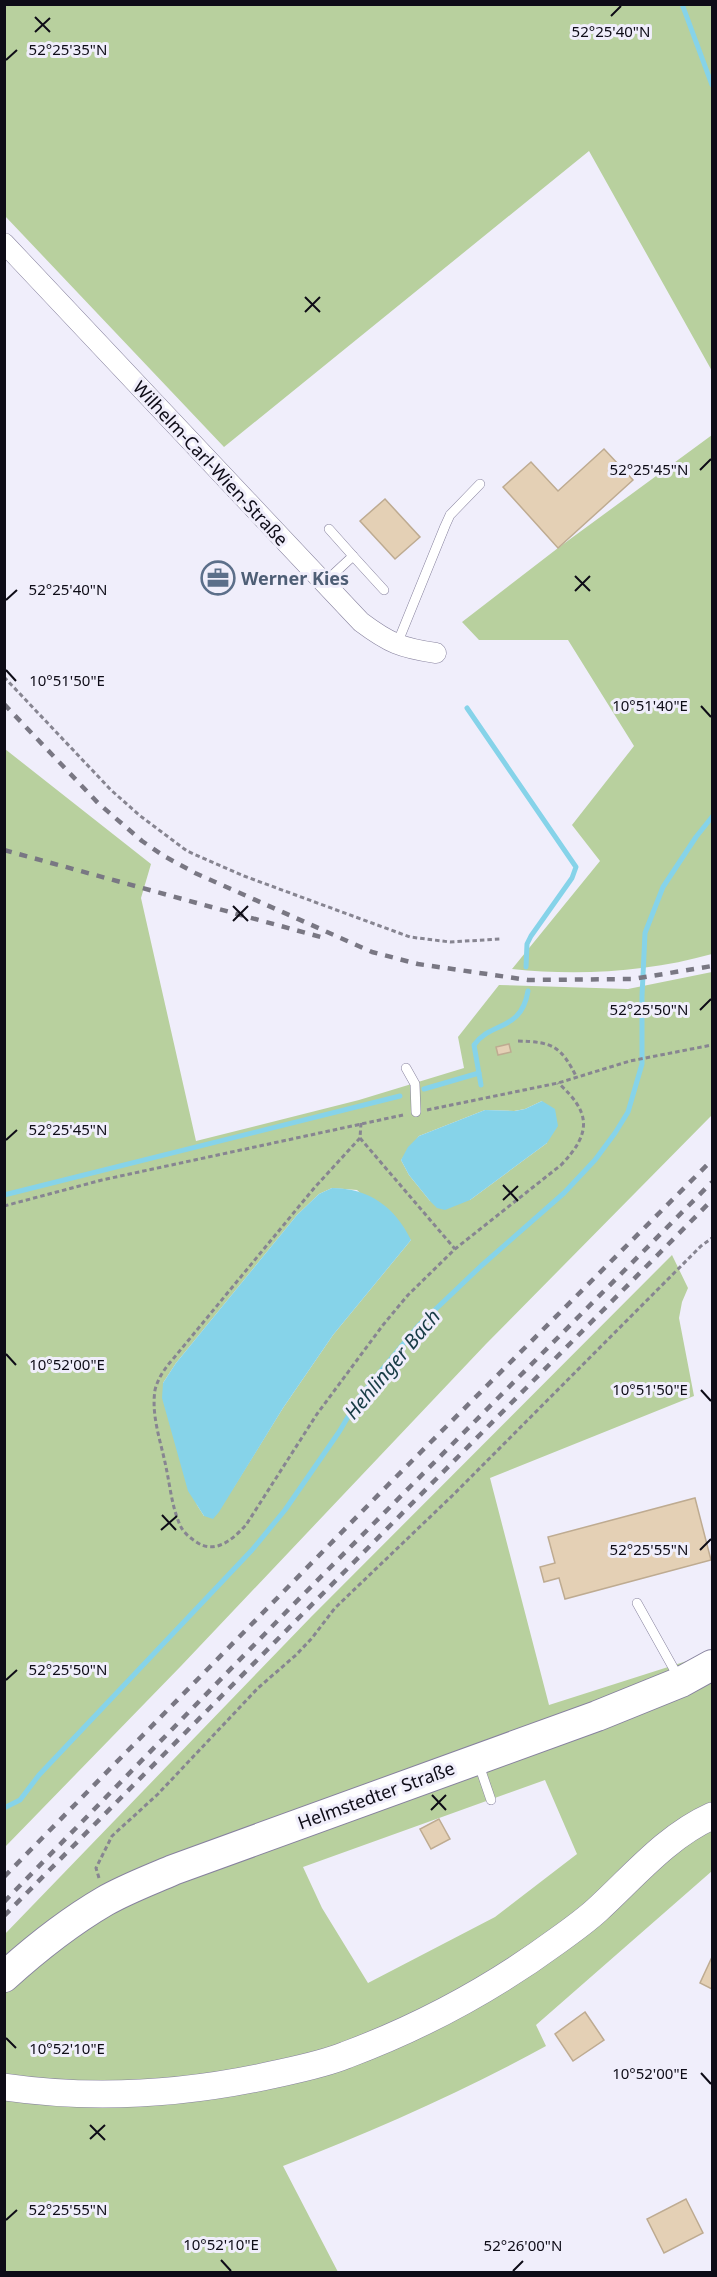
<svg xmlns="http://www.w3.org/2000/svg" width="717" height="2277" viewBox="0 0 717 2277" font-family="'Noto Sans',sans-serif">
<style>
.green{fill:#b8d09e;fill-rule:evenodd}
.water{fill:#86d3e9}
.lines{fill:none;stroke-linecap:round;stroke-linejoin:round}
.stream{stroke:#86d3e9;stroke-width:5}
.building{fill:#e4d0b5;stroke:#beab91;stroke-width:1.5}
.lane-casing{stroke:#87829e;stroke-width:10}
.street-casing{stroke:#87829e;stroke-width:21}
.secondary-casing{stroke:#87829e;stroke-width:28}
.primary-casing{stroke:#87829e;stroke-width:32}
.path{stroke:#878591;stroke-width:3;stroke-dasharray:4.5 3;stroke-linecap:butt}
.lane{stroke:#fff;stroke-width:9}
.street{stroke:#fff;stroke-width:20}
.secondary{stroke:#fff;stroke-width:27}
.primary{stroke:#fff;stroke-width:30}
.rail{stroke:#797783;stroke-width:4.5;stroke-dasharray:8 8;stroke-linecap:butt}
.ticks{fill:none;stroke:#0e0c17;stroke-width:2}
.labels{text-anchor:middle;dominant-baseline:central;stroke-width:6;stroke-linejoin:round;paint-order:stroke}
.street-label{font-size:18px;fill:#0e0c17;stroke:#f0eefb}
.service-label{font-size:18px;font-weight:bold;fill:#4e5e75;stroke:#f0eefb;text-anchor:start}
.water-label{font-size:20px;font-style:italic;fill:#183c46;stroke:#f0eefb}
.ticks-label{font-size:15px;text-anchor:middle;fill:#0e0c17;stroke:#f0eefb;stroke-width:6;stroke-linejoin:round;paint-order:stroke}
</style>
<rect width="100%" height="100%" fill="#f0eefb"/>
<g class="green">
<path d="M5,4L712,5V371L589,151L224,447L5,216Z"/>
<path d="M712,435V954C648,972 578,976 512,969L600,861L572,825L634,746L568,640H479L462,622L558,548Z"/>
<path d="M5,749L151,864L141,898L196,1141L359,1100L464,1068L458,1037L499,985L628,989L712,972V1115L486,1344L181,1666L5,1847ZM542,1101L547,1143L470,1200L430,1201L409,1175L401,1160L419,1136L485,1110L514,1111L525,1109ZM332,1188L357,1190L411,1240L333,1335L283,1408L232,1490L204,1516L197,1505L163,1383L176,1363L297,1215L319,1194Z"/>
<path d="M672,1255L688,1288L682,1302L679,1318L694,1396L490,1478L549,1705L712,1653V1871L536,2025L546,2046C460,2093 375,2130 283,2166L338,2272H5L4,1935L311,1617ZM545,1780L577,1854L495,1917L368,1983L322,1908L303,1867Z"/>
</g>
<g class="water">
<path d="M542,1101L555,1109L558,1126L547,1143L470,1200L445,1210L437,1208L430,1201L409,1175L401,1160L408,1147L419,1136L485,1110L515,1111L525,1109Z"/>
<path d="M332,1188C369,1188 395,1207 411,1240L333,1335L283,1408L219,1512L213,1519L204,1516L188,1491L162,1398L163,1383L176,1363L297,1215L319,1194Z"/>
</g>
<g class="lines">
<g class="stream">
<path d="M682,4L712,85"/>
<path d="M467,708L576,867L572,878L531,936L527,944L526,967"/>
<path d="M481,1085L474,1045C491,1021 521,1032 528,991"/>
<path d="M424,1089L479,1073"/>
<path d="M4,1195L400,1096"/>
<path d="M4,1808L20,1800L39,1775L252,1550L285,1510L339,1432L361,1395L418,1326L481,1266L564,1193L595,1160L615,1133L628,1112L642,1064V996L645,933L663,887L696,837L712,817"/>
</g>
</g>
<g class="building">
<path d="M604,449L633,480L558,548L503,487L531,462L558,491Z"/>
<path d="M385,499L420,537L395,559L360,521Z"/>
<path d="M509,1044L511,1052L498,1055L496,1047Z"/>
<path d="M695,1498L711,1560L565,1599L559,1578L544,1582L540,1567L555,1563L548,1537Z"/>
<path d="M439,1819L450,1839L431,1849L420,1829Z"/>
<path d="M712,1957V1989L700,1983Z"/>
<path d="M585,2012L604,2040L573,2061L555,2034Z"/>
<path d="M686,2199L703,2233L664,2253L647,2219Z"/>
</g>
<g class="lines">
<g class="lane-casing">
<g id="lane">
<path d="M329,529L353,556"/>
<path d="M324,583L353,556L384,590"/>
<path d="M397,644L445,526L450,515L480,484"/>
<path d="M406,1068L415,1084L416,1112"/>
<path d="M637,1603L680,1680"/>
<path d="M478,1762L491,1800"/>
</g>
</g>
<g class="street-casing">
<path id="street" d="M4,243L361,622C389,643 401,648 436,653"/>
</g>
<g class="secondary-casing">
<path id="secondary" d="M4,2087C94,2100 187,2094 276,2074C299,2069 324,2064 346,2055C421,2027 493,1988 557,1941C571,1931 585,1921 597,1910C633,1877 667,1836 712,1816"/>
</g>
<g class="primary-casing">
<path id="primary" d="M4,1977C35,1949 69,1922 105,1901C126,1889 150,1880 173,1870L597,1716L681,1682L712,1665"/>
</g>
<g class="path">
<path d="M4,677L111,790L139,815L187,851L244,876L410,937L450,942L500,939"/>
<path d="M518,1041C553,1042 561,1046 577,1078"/>
<path d="M427,1110L558,1083L630,1061L712,1045"/>
<path d="M361,1123L360,1138L315,1187L173,1359C165,1368 158,1378 155,1390C151,1416 161,1442 166,1467C170,1486 172,1507 180,1525C183,1532 189,1537 195,1541C215,1556 233,1539 246,1525L317,1414L383,1325L408,1295L455,1249L561,1165C592,1133 591,1112 558,1083"/>
<path d="M360,1138L455,1249"/>
<path d="M4,1206L102,1180L403,1115"/>
<path d="M99,1878L96,1868L112,1836L158,1794L258,1688L296,1655L312,1638L335,1608L453,1495L701,1246L712,1238"/>
</g>
<use href="#lane" class="lane"/>
<use href="#street" class="street"/>
<use href="#secondary" class="secondary"/>
<use href="#primary" class="primary"/>
<g class="rail">
<path d="M4,704L98,803L142,841L164,856L195,873L372,952L418,964L528,980L633,979L712,966"/>
<path d="M4,850L328,939"/>
<path d="M4,1877L386,1487L712,1160"/>
<path d="M4,1902L290,1608L712,1182"/>
<path d="M4,1916L712,1200"/>
</g>
</g>
<path class="ticks" d="M611,16L621,6M35,17L50,32M35,32L50,18M6,60L17,50M305,297L320,312M305,312L320,297M700,470L711,459M575,576L590,591M575,591L590,576M6,600L17,590M6,670L16,681M701,706L711,717M233,906L248,921M233,921L248,906M700,1010L711,999M6,1140L17,1130M503,1185L518,1201M503,1200L518,1186M6,1354L16,1365M701,1390L711,1401M162,1515L176,1530M161,1530L177,1516M700,1550L711,1539M6,1680L17,1670M432,1795L446,1810M431,1810L446,1795M6,2038L16,2048M701,2073L711,2084M90,2125L105,2140M90,2139L105,2125M6,2220L17,2210M221,2260L231,2271M513,2271L523,2261"/>
<defs>
<g id="office-ring" transform="scale(1.725)"><circle r="9.5" fill="#f0eefb" stroke="#5c6f8a" stroke-width="1.5"/><path d="M-6-3h4V-5.5h4V-3h4V5H-6ZM-1-4.5V-3h2v-1.5ZM-6 0V1H6V0Z" fill="#5c6f8a"/></g>
</defs>
<g fill-rule="evenodd">
<use href="#office-ring" x="218" y="578"/>
</g>
<g class="labels">
<g class="street-label">
<text transform="translate(211 463) rotate(47)">Wilhelm-Carl-Wien-Straße</text>
<text transform="translate(376 1795) rotate(-20)">Helmstedter Straße</text>
</g>
<g class="service-label">
<text x="241" y="578">Werner Kies</text>
</g>
<g class="water-label">
<text transform="translate(392 1364) rotate(-50)">Hehlinger Bach</text>
</g>
</g>
<g class="ticks-label">
<text x="611" y="37">52°25'40"N</text>
<text x="68" y="55">52°25'35"N</text>
<text x="649" y="475">52°25'45"N</text>
<text x="68" y="595">52°25'40"N</text>
<text x="67" y="686">10°51'50"E</text>
<text x="650" y="711">10°51'40"E</text>
<text x="649" y="1015">52°25'50"N</text>
<text x="68" y="1135">52°25'45"N</text>
<text x="67" y="1370">10°52'00"E</text>
<text x="650" y="1395">10°51'50"E</text>
<text x="649" y="1555">52°25'55"N</text>
<text x="68" y="1675">52°25'50"N</text>
<text x="67" y="2054">10°52'10"E</text>
<text x="650" y="2079">10°52'00"E</text>
<text x="68" y="2215">52°25'55"N</text>
<text x="221" y="2250">10°52'10"E</text>
<text x="523" y="2251">52°26'00"N</text>
</g>
<rect width="717" height="2277" fill="none" stroke="#0e0c17" stroke-width="12"/>
</svg>
